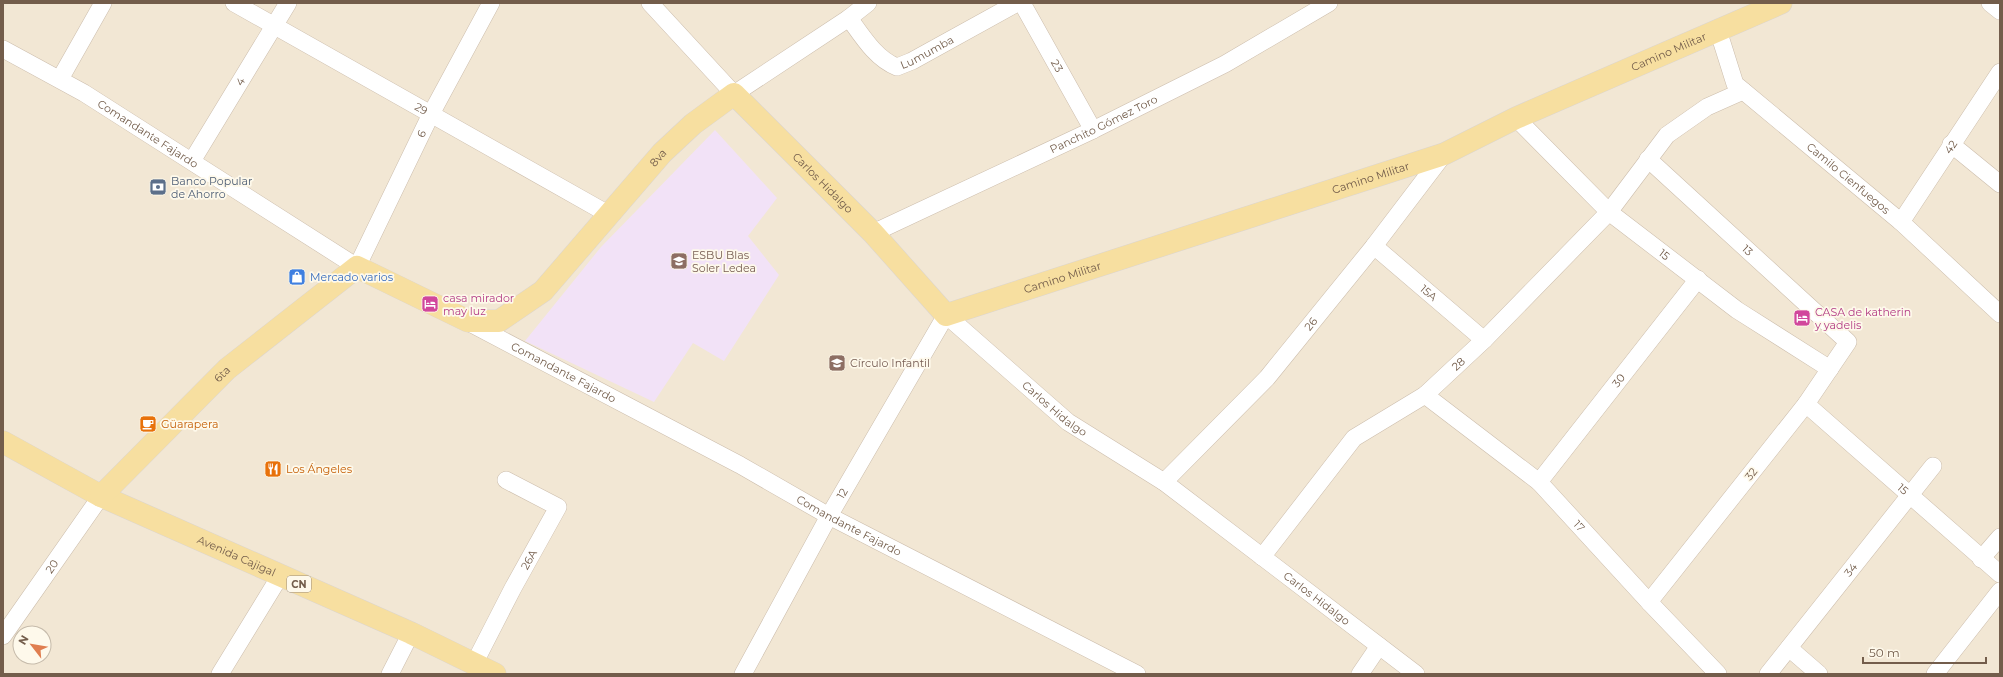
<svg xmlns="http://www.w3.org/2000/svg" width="2003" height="677" viewBox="0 0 2003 677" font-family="Montserrat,sans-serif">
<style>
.residential{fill:#f2e7d4;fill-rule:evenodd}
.education{fill:#f2e2f7}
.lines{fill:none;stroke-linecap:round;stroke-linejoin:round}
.minor-casing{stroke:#ccbdac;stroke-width:18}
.major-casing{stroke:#dbd5d0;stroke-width:23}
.minor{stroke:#fff;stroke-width:17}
.major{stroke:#f7dfa0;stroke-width:22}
.labels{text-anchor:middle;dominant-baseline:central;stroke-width:3.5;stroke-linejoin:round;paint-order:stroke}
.shield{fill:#fef9eb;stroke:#9d8c7b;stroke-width:1}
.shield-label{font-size:10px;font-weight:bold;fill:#735d4b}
.street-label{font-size:11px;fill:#735d4b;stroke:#fef9eb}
.service-label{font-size:11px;fill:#4e5e75;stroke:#fef9eb;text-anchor:start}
.education-label{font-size:11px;fill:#785e54;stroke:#fef9eb;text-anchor:start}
.shop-label{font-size:11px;fill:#366cbe;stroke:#fef9eb;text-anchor:start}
.hotel-label{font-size:11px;fill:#b23c85;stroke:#fef9eb;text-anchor:start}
.food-label{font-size:11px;fill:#c56008;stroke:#fef9eb;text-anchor:start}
</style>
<rect width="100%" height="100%" fill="#fbf5e5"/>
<path class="residential" d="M3,3H2000V674H3ZM20,633H44V657H20Z"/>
<path class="education" d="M715,130L777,198L748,236L779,275L724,361L693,343L654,402L525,341L601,247Z"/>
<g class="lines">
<g class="minor-casing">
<g id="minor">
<path id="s1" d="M234,3L608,214"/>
<path d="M650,3L734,94L849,18L868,3"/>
<path id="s2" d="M1022,3L1093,130"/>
<path d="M1990,3L2000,11"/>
<path id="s3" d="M849,18C862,36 876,59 897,67L912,61L1017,3"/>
<path id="s4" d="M1718,30L1735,84L1901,222L2000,314"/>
<path id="s5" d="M3,49L84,93L357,267L431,114L491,3"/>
<path d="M60,79L103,3"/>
<path id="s6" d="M1516,118L1609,212L1737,310L1830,369"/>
<path d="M1951,144L2000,184"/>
<path id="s7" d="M1648,159L1848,342L1806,404L1649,602"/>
<path id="s8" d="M192,161L288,3"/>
<path id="s9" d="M1901,222L2000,72"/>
<path id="s10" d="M873,233L1093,130L1225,64L1329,3"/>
<path id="s11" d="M1374,246L1484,340"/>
<path id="s12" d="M468,322L740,465L829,516L1137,674"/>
<path id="s13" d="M1425,395L1539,482L1649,602L1718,674"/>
<path id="s14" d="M1806,404L2000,574"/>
<path id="s15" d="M1164,482L1267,378L1374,246L1444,154"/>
<path id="s16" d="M1539,482L1698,279"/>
<path id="s17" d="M1262,557L1354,438L1425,395L1484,340L1609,212L1667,135L1707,107L1743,91"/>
<path d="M1981,559L2000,537"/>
<path id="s18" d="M3,636L101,496"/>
<path d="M1789,648L1819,674"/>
<path id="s19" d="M474,664L513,588L558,507L506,480"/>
<path d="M220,674L280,576"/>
<path d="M390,674L411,633"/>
<path id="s20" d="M743,674L829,516L946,315L1068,422L1164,482L1416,674"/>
<path d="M1360,674L1379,646"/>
<path id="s21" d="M1768,674L1933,466"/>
<path d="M1935,674L2000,591"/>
</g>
</g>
<g class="major-casing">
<g id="major">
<path id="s22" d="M3,442L101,496L411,633L495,674"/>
<path id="s23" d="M101,496L227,369L357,267L468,321H499L543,291L662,153L693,124L734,94L873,233L946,315L1444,154L1516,118L1781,3"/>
</g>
</g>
<use href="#minor" class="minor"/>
<use href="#major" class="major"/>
</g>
<defs>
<g id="bank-square" transform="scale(0.9)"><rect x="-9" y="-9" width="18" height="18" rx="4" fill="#5c6f8a" stroke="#fef9eb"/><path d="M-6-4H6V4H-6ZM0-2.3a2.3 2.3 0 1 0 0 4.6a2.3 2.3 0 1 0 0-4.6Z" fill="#fff"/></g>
<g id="school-square" transform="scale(0.9)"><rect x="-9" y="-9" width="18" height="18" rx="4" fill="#8d6e63" stroke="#fef9eb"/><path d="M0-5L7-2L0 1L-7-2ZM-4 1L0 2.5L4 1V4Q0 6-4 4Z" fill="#fff"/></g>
<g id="shop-square" transform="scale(0.9)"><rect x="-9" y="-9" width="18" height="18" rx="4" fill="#3f7fe0" stroke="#fef9eb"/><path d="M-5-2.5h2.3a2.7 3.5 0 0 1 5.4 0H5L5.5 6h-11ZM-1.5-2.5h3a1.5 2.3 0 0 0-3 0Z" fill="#fff"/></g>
<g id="hotel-square" transform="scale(0.9)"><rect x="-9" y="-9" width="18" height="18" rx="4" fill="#d1479c" stroke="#fef9eb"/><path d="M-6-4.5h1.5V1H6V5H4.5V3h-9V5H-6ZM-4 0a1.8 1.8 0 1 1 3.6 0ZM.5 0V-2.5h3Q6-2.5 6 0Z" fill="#fff"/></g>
<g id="cafe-square" transform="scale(0.9)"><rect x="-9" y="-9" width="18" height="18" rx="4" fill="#e8710a" stroke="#fef9eb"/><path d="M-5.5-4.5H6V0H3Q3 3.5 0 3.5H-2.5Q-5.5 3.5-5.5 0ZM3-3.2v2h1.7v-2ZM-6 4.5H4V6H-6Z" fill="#fff"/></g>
<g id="restaurant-square" transform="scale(0.9)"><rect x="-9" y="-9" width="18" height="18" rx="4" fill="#e8710a" stroke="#fef9eb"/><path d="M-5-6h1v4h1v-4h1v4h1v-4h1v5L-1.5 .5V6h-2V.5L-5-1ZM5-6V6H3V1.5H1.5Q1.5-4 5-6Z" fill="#fff"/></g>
</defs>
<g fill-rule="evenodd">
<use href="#bank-square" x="158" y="187"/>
<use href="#school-square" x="679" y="261"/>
<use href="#shop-square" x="297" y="277"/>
<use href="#hotel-square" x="430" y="304"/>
<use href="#hotel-square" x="1802" y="318"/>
<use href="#school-square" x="837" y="363"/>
<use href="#cafe-square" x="148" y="424"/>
<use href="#restaurant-square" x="273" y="469"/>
</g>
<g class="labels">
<rect class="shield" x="287" y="576" width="24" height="16" rx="3"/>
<g class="shield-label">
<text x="299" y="584">CN</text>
</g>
<g class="street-label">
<text stroke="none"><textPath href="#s3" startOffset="103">Lumumba</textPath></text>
<text stroke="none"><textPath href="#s23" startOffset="1904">Camino Militar</textPath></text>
<text stroke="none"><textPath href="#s2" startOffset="72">23</textPath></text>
<text stroke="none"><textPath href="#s8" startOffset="93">4</textPath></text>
<text stroke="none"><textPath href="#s1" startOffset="215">29</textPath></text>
<text stroke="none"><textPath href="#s10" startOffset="255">Panchito Gómez Toro</textPath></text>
<text stroke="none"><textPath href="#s5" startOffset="168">Comandante Fajardo</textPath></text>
<text stroke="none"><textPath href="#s5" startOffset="564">6</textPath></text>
<text stroke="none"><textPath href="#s9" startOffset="90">42</textPath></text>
<text stroke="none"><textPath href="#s23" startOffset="728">8va</textPath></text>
<text stroke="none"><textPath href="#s23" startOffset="1580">Camino Militar</textPath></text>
<text stroke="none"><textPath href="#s4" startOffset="204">Camilo Cienfuegos</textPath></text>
<text stroke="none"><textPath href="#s23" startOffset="953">Carlos Hidalgo</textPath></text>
<text stroke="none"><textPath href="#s7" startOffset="135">13</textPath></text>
<text stroke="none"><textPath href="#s6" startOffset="202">15</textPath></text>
<text stroke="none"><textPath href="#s23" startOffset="1256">Camino Militar</textPath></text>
<text stroke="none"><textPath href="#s11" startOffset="72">15A</textPath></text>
<text stroke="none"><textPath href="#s15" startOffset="216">26</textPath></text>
<text stroke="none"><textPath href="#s17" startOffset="279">28</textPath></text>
<text stroke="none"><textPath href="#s12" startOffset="108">Comandante Fajardo</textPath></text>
<text stroke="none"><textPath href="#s23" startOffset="172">6ta</textPath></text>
<text stroke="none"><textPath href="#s16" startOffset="129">30</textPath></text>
<text stroke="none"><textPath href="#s20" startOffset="556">Carlos Hidalgo</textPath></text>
<text transform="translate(1751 474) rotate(-52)">32</text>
<text stroke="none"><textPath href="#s14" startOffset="129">15</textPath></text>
<text stroke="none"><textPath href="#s20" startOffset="206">12</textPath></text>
<text stroke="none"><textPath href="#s12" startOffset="432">Comandante Fajardo</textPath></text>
<text stroke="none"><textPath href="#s13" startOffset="203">17</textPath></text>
<text stroke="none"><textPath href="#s22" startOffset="260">Avenida Cajigal</textPath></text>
<text stroke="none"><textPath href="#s19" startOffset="118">26A</textPath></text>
<text stroke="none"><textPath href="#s18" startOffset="85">20</textPath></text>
<text stroke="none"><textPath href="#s21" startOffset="133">34</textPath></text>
<text stroke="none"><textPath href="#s20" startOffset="880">Carlos Hidalgo</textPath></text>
</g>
<g class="service-label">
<text x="171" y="181">Banco Popular<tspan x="171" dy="13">de Ahorro</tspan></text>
</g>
<g class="education-label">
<text x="692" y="255">ESBU Blas<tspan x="692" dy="13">Soler Ledea</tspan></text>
<text x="850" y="363">Círculo Infantil</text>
</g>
<g class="shop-label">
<text x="310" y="277">Mercado varios</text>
</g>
<g class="hotel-label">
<text x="443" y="298">casa mirador<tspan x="443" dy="13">may luz</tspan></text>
<text x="1815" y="312">CASA de katherin<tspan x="1815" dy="13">y yadelis</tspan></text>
</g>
<g class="food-label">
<text x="161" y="424">Güarapera</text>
<text x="286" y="469">Los Ángeles</text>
</g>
</g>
<rect width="2003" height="677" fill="none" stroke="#735d4b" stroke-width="8"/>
<g transform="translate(32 645) rotate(301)"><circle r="19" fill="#fef9eb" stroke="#c6bbab"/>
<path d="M0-3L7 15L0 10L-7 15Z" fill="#e07e4f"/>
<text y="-6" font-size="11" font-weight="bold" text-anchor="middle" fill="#735d4b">N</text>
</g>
<path d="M1863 657v6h123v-6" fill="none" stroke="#735d4b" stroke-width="2"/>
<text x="1869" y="657" font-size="12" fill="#735d4b" stroke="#fef9eb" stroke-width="3" paint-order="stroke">50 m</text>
</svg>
